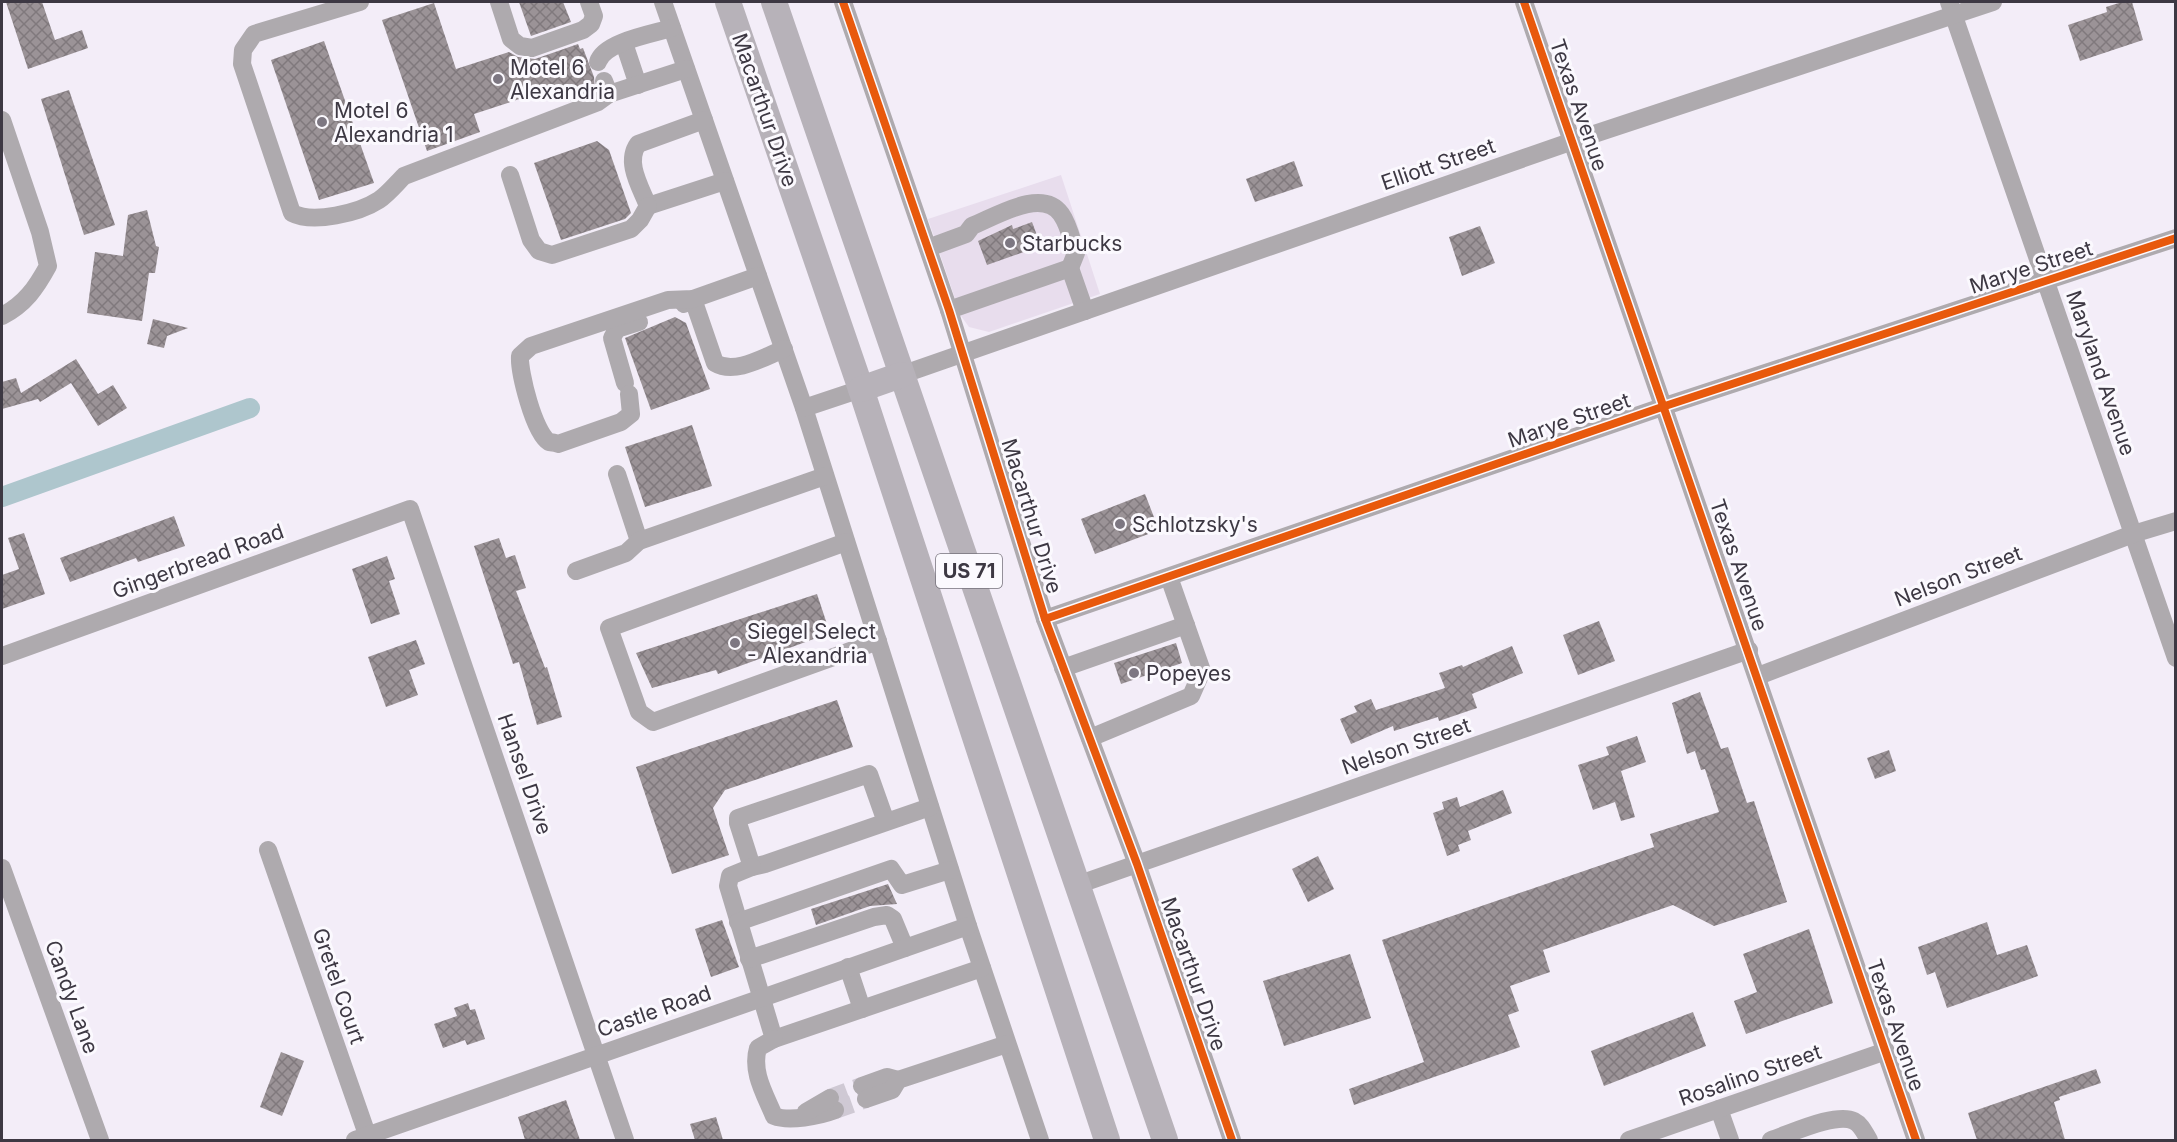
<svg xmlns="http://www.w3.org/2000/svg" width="2177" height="1142" viewBox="0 0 2177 1142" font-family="Inter,sans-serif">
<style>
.commercial{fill:#e8dded}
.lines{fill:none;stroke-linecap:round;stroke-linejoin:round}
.canal{stroke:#aec6cd;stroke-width:20}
.building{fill:url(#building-cross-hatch)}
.minor-tunnel{stroke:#cfc9d4;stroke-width:18;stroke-dasharray:18 9;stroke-linecap:butt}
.minor{stroke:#aeaaae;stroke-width:18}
.highway{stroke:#b7b2b9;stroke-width:26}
.cycleway-casing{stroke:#fbf9fe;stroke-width:11}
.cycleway{stroke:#e8590c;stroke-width:8}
.poi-dot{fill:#7d7782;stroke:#fbf9fe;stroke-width:2}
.labels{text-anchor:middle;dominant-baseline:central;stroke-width:6;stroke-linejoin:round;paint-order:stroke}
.shield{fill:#fbf9fe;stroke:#76727b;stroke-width:1.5}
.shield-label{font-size:20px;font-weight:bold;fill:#3d3843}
.poi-label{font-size:21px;fill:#3d3843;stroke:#fbf9fe;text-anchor:start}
.street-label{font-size:21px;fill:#3d3843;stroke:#fbf9fe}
</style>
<defs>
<pattern id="building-cross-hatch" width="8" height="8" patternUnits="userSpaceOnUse" patternTransform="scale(1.5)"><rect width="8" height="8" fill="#9b9397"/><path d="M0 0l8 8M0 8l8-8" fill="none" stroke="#80797d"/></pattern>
</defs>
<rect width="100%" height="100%" fill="#f3edf8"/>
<path class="commercial" d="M1061,175L1100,294L989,332L969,327L961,316L928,219Z"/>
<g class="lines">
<path class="canal" d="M2,497L250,408"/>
</g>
<g class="building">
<path d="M6,2H42L55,40L82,30L88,48L28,69Z"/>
<path d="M519,2H563L571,22L531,36Z"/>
<path d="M2122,2H2132L2143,40L2080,61L2068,25L2107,12L2106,7Z"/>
<path d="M434,3L456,69L509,52L518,57L535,59L578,44L580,49L583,48L594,77L595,90L567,102L564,92L557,96L553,88L474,114L480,132L427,151L382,20Z"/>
<path d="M324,41L374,183L319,200L271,60Z"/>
<path d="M69,90L115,225L84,235L41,99Z"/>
<path d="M597,141L609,150L631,213L625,219L561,240L534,163Z"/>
<path d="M1294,161L1303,186L1255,202L1246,179Z"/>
<path d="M147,210L156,246L159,247L155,273H149L142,321L87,313L95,252L123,256L128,215Z"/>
<path d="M1032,222L1041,246L987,265L978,241L1012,225L1013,229Z"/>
<path d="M1480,226L1495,263L1462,276L1449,237Z"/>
<path d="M675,317L686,323L710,389L651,410L625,338Z"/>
<path d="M153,319L188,328L167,336L164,348L147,344Z"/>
<path d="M76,359L98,394L113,385L127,408L98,426L71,383L40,402L38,399L2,409V382L16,378L21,393Z"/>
<path d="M692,425L712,486L645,507L625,447Z"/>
<path d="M1145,494L1159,530L1095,554L1081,519Z"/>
<path d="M174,516L185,546L138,562L136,558L70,582L60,558Z"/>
<path d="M24,533L45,594L2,609V575L19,569L8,538Z"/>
<path d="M499,538L506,558L515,555L526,588L516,591L545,668L547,667L562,717L537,725L519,662L513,664L474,546Z"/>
<path d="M387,556L395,579L389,581L400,614L371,624L352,569Z"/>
<path d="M817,594L830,633L718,674L716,670L652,688L636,653Z"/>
<path d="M1599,621L1615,661L1578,675L1563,635Z"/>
<path d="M416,640L425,664L409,670L418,695L386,707L368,657Z"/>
<path d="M1176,643L1182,663L1121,684L1114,663Z"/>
<path d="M1512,646L1523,673L1472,694L1477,708L1439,721L1438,717L1394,731L1393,726L1351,744L1340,719L1357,712L1354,706L1371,699L1376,710L1445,688L1439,673L1462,665L1463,667Z"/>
<path d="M1700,692L1721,749L1728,747L1747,803L1754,801L1787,902L1714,926L1673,905L1543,950L1550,972L1510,986L1519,1011L1508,1015L1520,1047L1354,1105L1349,1089L1424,1062L1382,940L1654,847L1650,834L1719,812L1705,769L1701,770L1695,751L1687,754L1672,703Z"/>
<path d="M837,700L853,747L725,790L713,808L729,855L672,874L636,767Z"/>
<path d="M1637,736L1646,762L1621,771L1635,817L1621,821L1615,802L1593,810L1578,765L1609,755L1606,747Z"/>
<path d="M1889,750L1896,771L1875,779L1867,758Z"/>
<path d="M1503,790L1512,813L1468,831L1471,840L1458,845L1460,851L1447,856L1433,813L1444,809L1442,802L1457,797L1460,807Z"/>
<path d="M1318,856L1334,889L1308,902L1292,869Z"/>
<path d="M888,884L897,904L870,906L816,925L811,909Z"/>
<path d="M722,920L739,967L711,977L695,929Z"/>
<path d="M1987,922L1997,955L2027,945L2038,976L1947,1008L1935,972L1927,975L1918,947Z"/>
<path d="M1809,929L1833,1003L1746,1034L1734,1001L1757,992L1743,954Z"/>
<path d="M1350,954L1371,1018L1284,1046L1263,981Z"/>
<path d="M468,1003L470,1010L475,1009L485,1039L467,1045L465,1040L443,1048L434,1024L457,1016L454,1008Z"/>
<path d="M1693,1012L1706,1046L1604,1086L1591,1051Z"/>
<path d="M281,1052L304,1061L282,1116L260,1107Z"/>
<path d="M2096,1069L2101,1083L2059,1097L2060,1100L2054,1102L2065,1140H1977L1968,1113Z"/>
<path d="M566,1100L580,1140H525L518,1117Z"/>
<path d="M716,1117L723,1140H695L690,1124Z"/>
</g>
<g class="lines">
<g class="minor-tunnel">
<path d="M830,1098L862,1086"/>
<path d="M835,1110L866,1099"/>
</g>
<g class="minor">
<path d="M360,2L254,34L243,50L242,64L292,213C313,224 359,213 379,200C388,194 396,184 404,176L598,102L609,94"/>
<path d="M499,2L511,39L520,46L532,48L583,30L591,24L594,16L589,2"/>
<path d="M663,2L804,408L968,926L1040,1140"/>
<path d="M843,2L949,310L1045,619L1137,864L1232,1140"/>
<path d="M1524,2L1916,1140"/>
<path d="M1949,2L2176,658"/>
<path d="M624,43L638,85"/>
<path d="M598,62C604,42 652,34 672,28"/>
<path d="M604,81L609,94L686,69"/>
<path d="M2,120L40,232L48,266C36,288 25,304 2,316"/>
<path d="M704,120L638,144C625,162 640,186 648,206L725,181"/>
<path d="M510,175L531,240L539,251L552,255L631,229L640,220L648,206"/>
<path d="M928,248L966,234L972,226C995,217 1042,187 1061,214C1069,225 1072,241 1076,253L1070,268"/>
<path d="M684,304L693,299L715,363C735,375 764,357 784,349"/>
<path d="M949,310L1070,268L1085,311"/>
<path d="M901,375L1573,141L1993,2"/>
<path d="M625,383L612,338L617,329L639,322"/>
<path d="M629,394L631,414L621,422L558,444C557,443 549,442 549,442C534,433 519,372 520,356L531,346L668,300L693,299L758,276"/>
<path d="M804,408L861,389"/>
<path d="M617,474L639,541"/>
<path d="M846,542L609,628L639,712L653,722L878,641"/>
<path d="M576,571L626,553L639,541L825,476"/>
<path d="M1045,619L1665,406L2176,238"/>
<path d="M2,656L410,509L625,1140"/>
<path d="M1063,668L1186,625"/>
<path d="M1758,676L2133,534L2176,521"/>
<path d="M1090,738L1191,696L1202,671L1169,577"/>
<path d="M886,822L869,774L738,818V823L752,867L765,864L930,807"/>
<path d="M268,850L369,1140"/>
<path d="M752,867L730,876L728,886L774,1039L982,968"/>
<path d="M2,868L100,1140"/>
<path d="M1077,885L1749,650"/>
<path d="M738,922L891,869L902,885L950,870"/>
<path d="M749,959L874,917L887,915L893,919L905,948"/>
<path d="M848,967L862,1009"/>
<path d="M774,1039L758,1048C751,1072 765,1094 774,1116C789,1122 819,1116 835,1110"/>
<path d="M862,1086L887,1077L898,1080"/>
<path d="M866,1099L892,1090L898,1080L1007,1044"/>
<path d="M1719,1109L1730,1140"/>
<path d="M806,1112L830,1098"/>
<path d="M355,1140L968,926"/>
<path d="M1629,1140L1886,1051"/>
<path d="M1771,1140C1790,1134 1836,1112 1854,1121C1862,1125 1865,1134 1869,1140"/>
</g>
<g class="highway">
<path d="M728,2L861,389L1107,1140"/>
<path d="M774,2L1165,1140"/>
<path d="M861,389L901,375"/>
</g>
<g class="cycleway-casing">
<g id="cycleway">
<path d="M843,2L949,310L1045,619L1137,864L1232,1140"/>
<path d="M1524,2L1916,1140"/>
<path d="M1045,619L1665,406L2176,238"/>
</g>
</g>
<use href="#cycleway" class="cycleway"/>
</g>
<g class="poi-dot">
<circle cx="498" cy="79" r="6"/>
<circle cx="322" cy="122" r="6"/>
<circle cx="1010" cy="243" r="6"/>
<circle cx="1120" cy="524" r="6"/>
<circle cx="735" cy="643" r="6"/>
<circle cx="1134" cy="673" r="6"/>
</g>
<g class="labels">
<rect class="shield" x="936" y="554" width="66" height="34" rx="4.5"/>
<g class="shield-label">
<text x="969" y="571">US 71</text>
</g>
<g class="poi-label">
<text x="510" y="67">Motel 6<tspan x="510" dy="24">Alexandria</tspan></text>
<text x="334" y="110">Motel 6<tspan x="334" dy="24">Alexandria 1</tspan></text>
<text x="1022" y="243">Starbucks</text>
<text x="1132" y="524">Schlotzsky's</text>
<text x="747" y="631">Siegel Select<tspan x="747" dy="24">- Alexandria</tspan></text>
<text x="1146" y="673">Popeyes</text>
</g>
<g class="street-label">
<text transform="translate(1579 105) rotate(71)">Texas Avenue</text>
<text transform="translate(765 110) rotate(71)">Macarthur Drive</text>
<text transform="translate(1438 164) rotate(-19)">Elliott Street</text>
<text transform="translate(2031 267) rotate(-18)">Marye Street</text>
<text transform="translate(2101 373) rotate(71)">Maryland Avenue</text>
<text transform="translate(1569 420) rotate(-19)">Marye Street</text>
<text transform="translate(1032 516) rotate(73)">Macarthur Drive</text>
<text transform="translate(198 561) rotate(-20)">Gingerbread Road</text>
<text transform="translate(1739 565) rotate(71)">Texas Avenue</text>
<text transform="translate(1958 576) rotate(-21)">Nelson Street</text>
<text transform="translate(1406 746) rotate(-19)">Nelson Street</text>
<text transform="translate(525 774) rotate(71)">Hansel Drive</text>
<text transform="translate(1194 974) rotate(71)">Macarthur Drive</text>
<text transform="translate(339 986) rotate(71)">Gretel Court</text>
<text transform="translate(72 997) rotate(70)">Candy Lane</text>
<text transform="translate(654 1011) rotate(-19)">Castle Road</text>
<text transform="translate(1896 1025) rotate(71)">Texas Avenue</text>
<text transform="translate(1750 1075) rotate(-19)">Rosalino Street</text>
</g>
</g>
<rect width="2177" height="1142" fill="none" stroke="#3d3843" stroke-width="6"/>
</svg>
